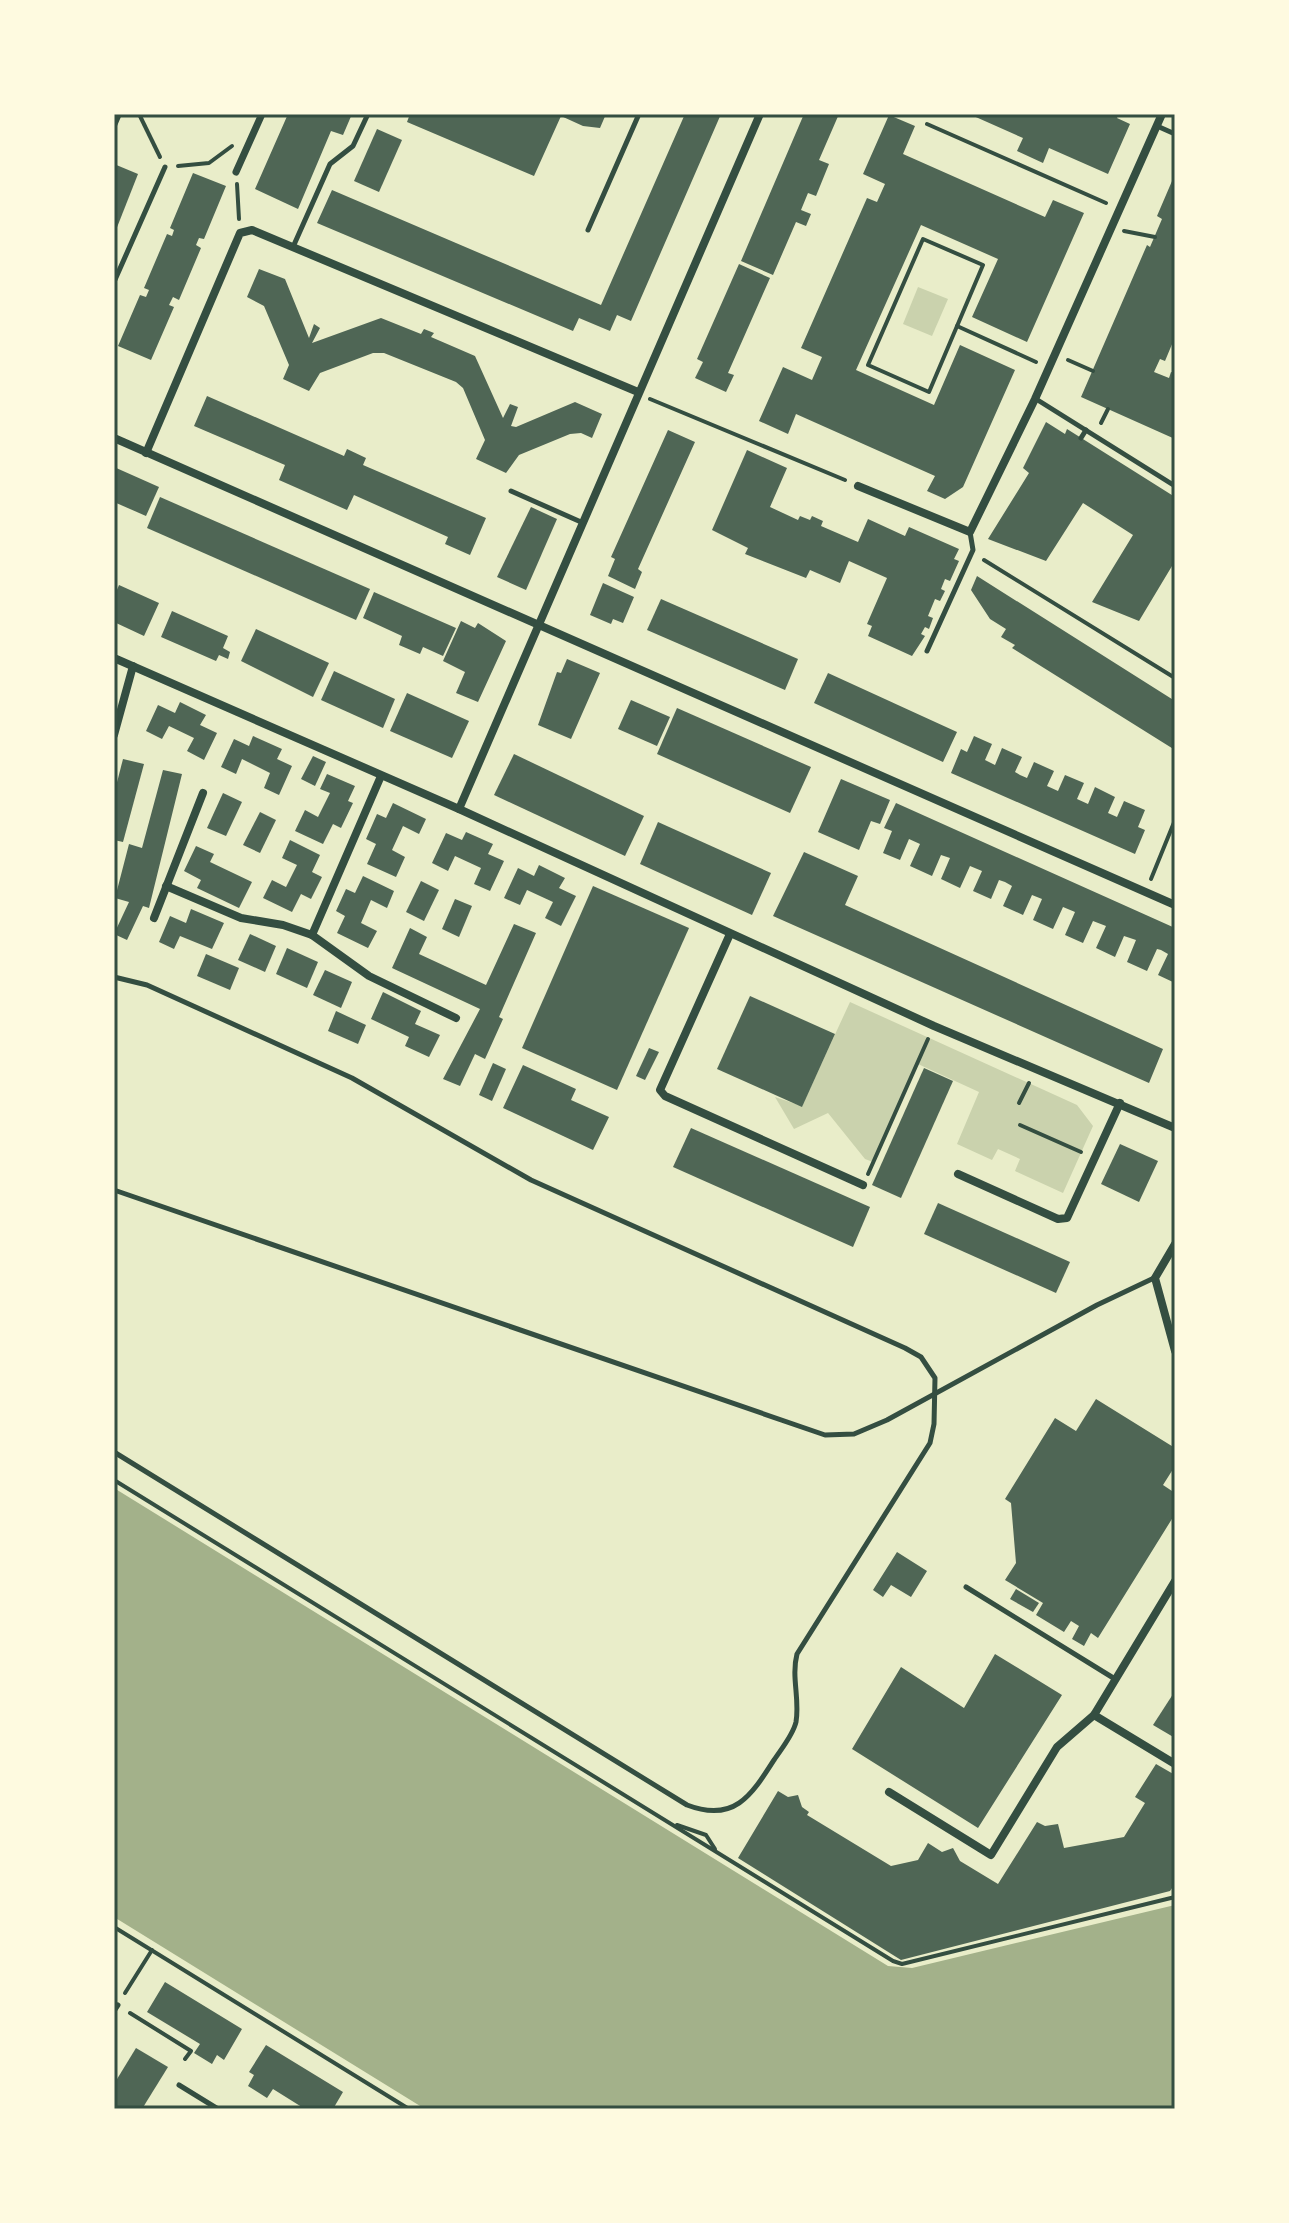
<svg xmlns="http://www.w3.org/2000/svg" width="1289" height="2223" viewBox="0 0 1289 2223" font-family="'Sofia Sans Condensed',sans-serif">
<style>
.green{fill:#cad2ad}
.water{fill:#a3b18a}
.building{fill:#4f6655}
.lines{fill:none;stroke-linecap:round;stroke-linejoin:round}
.path{stroke:#344e41;stroke-width:4}
.service{stroke:#344e41;stroke-width:5}
.pedestrian{stroke:#344e41;stroke-width:7}
.minor{stroke:#344e41;stroke-width:8}
.neatline{fill:none;stroke:#344e41;stroke-width:3}
</style>
<rect width="100%" height="100%" fill="#e9edc9"/>
<g class="green">
<path d="M918,287L948,299L932,336L903,324Z"/>
<path d="M850,1002L1077,1105L1093,1126L1063,1193L1015,1171L1020,1159L998,1149L992,1160L957,1144L979,1092L918,1064L873,1162L865,1159L828,1113L794,1129L775,1097L802,1106Z"/>
</g>
<path class="water" d="M114,1488L888,1966L912,1968L1175,1905V2109H425L114,1917Z"/>
<g class="building">
<path d="M288,114H352L343,135L331,131L298,209L255,189Z"/>
<path d="M410,114H606L600,128L583,126L561,116L534,176L407,122Z"/>
<path d="M685,114H721L631,321L617,315L610,331L579,318L573,331L317,223L332,190L601,305Z"/>
<path d="M804,114H839L819,160L829,164L816,196L808,193L801,210L811,214L806,226L796,222L773,275L741,261Z"/>
<path d="M969,114H1119L1117,118L1130,124L1108,174L1049,148L1043,163L1017,151L1023,138Z"/>
<path d="M889,115L915,126L903,154L1045,217L1053,200L1084,213L1027,342L972,317L998,259L921,225L856,370L934,405L960,345L1015,370L963,487L945,499L927,491L935,476L796,414L788,434L759,421L783,367L812,380L822,357L801,348L867,198L877,202L885,184L863,174Z"/>
<path d="M377,129L402,140L379,192L354,181Z"/>
<path d="M114,164L138,174L114,235Z"/>
<path d="M193,173L226,186L204,239L199,238L196,245L201,248L179,300L173,297L169,305L174,307L151,360L118,346L140,295L146,297L149,290L144,288L167,234L172,236L174,230L170,228Z"/>
<path d="M1175,174V337L1165,361L1160,359L1154,372L1169,378L1171,372L1175,373V439L1081,397L1147,245L1150,247L1162,219L1157,216Z"/>
<path d="M739,264L770,278L728,373L734,375L726,392L695,378L703,362L697,359Z"/>
<path d="M259,269L285,279L309,338L314,324L320,328L312,343L381,318L421,334L424,329L434,333L431,337L475,356L503,418L510,404L518,407L511,426L516,427L575,402L602,414L592,438L581,433L570,434L519,455L506,473L476,459L485,440L463,388L456,382L384,353H373L320,373L309,391L283,379L289,365L264,306L247,297Z"/>
<path d="M207,396L344,456L347,449L366,458L363,465L486,518L470,555L445,544L448,537L354,495L347,510L279,480L285,465L194,426Z"/>
<path d="M1046,422L1065,434L1067,429L1175,497V561L1139,621L1092,602L1133,535L1083,503L1046,561L988,539L1029,473L1023,468Z"/>
<path d="M668,430L695,442L638,569L642,572L635,589L608,576L615,559L611,557Z"/>
<path d="M747,450L787,468L770,507L798,520L800,516L810,520L812,516L823,521L821,526L858,542L868,519L905,536L909,527L959,549L954,559L959,561L950,581L945,579L941,589L945,591L940,601L935,599L928,616L933,618L929,629L925,627L921,634L925,636L912,656L868,636L872,626L867,624L887,578L849,561L840,583L810,570L806,578L745,554L748,548L712,530Z"/>
<path d="M114,467L159,487L146,516L114,502Z"/>
<path d="M160,497L370,589L356,620L147,528Z"/>
<path d="M531,507L557,519L526,590L497,577Z"/>
<path d="M977,576L1175,701V750L1012,648L1015,645L1001,637L1006,629L990,619L971,590Z"/>
<path d="M603,583L634,597L623,623L613,619L611,624L590,615Z"/>
<path d="M119,585L159,603L144,636L114,622V597Z"/>
<path d="M374,592L456,628L443,656L423,647L420,654L399,645L402,636L363,618Z"/>
<path d="M661,599L798,659L785,690L647,630Z"/>
<path d="M172,611L228,636L223,648L230,652L228,659L219,655L216,661L161,637Z"/>
<path d="M461,621L475,628L478,623L506,641L478,702L456,693L465,672L443,661Z"/>
<path d="M256,629L329,663L313,697L241,661Z"/>
<path d="M567,659L600,673L571,739L538,725L557,672L561,673Z"/>
<path d="M334,671L395,699L383,728L321,700Z"/>
<path d="M828,673L957,732L943,762L814,703Z"/>
<path d="M407,693L469,721L452,758L390,731Z"/>
<path d="M631,700L670,717L657,746L618,729Z"/>
<path d="M180,702L206,715L200,725L217,733L204,760L187,751L194,738L169,726L162,739L146,731L158,705L175,713Z"/>
<path d="M677,708L811,767L790,813L657,754Z"/>
<path d="M253,736L282,749L277,759L292,766L279,795L264,788L270,773L242,759L236,774L221,767L234,739L249,746Z"/>
<path d="M974,736L992,744L985,760L995,765L1002,748L1022,757L1015,772L1020,775L1027,778L1034,762L1054,771L1047,786L1058,791L1065,775L1084,783L1077,799L1088,804L1095,787L1115,797L1108,813L1117,817L1124,801L1145,810L1138,827L1145,830L1135,854L951,773L961,749L967,752Z"/>
<path d="M514,754L644,816L625,856L494,795Z"/>
<path d="M313,756L326,762L315,786L301,779Z"/>
<path d="M123,759L144,764L123,842L114,840V794Z"/>
<path d="M163,770L182,774L149,908L143,906L127,940L114,934L129,902L115,898L129,844L142,848Z"/>
<path d="M327,774L355,786L348,801L353,803L341,828L333,824L323,844L295,831L305,810L318,817L330,793L320,789Z"/>
<path d="M841,779L890,800L880,824L871,821L859,850L818,832Z"/>
<path d="M223,793L242,802L226,836L207,828Z"/>
<path d="M393,803L426,819L419,834L403,826L392,850L405,857L396,877L367,864L376,844L366,839L377,814L386,818Z"/>
<path d="M896,803L1175,928V983L1158,975L1168,954L1161,950L1157,949L1147,971L1127,962L1136,940L1124,936L1115,957L1096,948L1106,926L1093,921L1083,943L1065,935L1075,912L1063,907L1053,929L1033,920L1042,899L1032,895L1023,915L1003,906L1012,886L1005,882L999,880L991,899L973,891L982,871L970,866L960,888L941,879L950,858L941,855L932,876L910,866L920,844L909,839L900,860L883,853L892,831L884,828Z"/>
<path d="M260,812L276,820L260,853L243,845Z"/>
<path d="M658,822L771,873L752,915L640,864Z"/>
<path d="M466,832L493,844L488,854L504,861L490,891L474,884L481,868L455,856L448,871L432,863L446,833L462,840Z"/>
<path d="M290,840L320,855L312,872L322,877L311,899L301,894L292,912L263,898L272,880L286,887L297,865L282,858Z"/>
<path d="M196,846L214,854L210,862L252,882L239,908L197,888L201,880L184,871Z"/>
<path d="M804,852L858,876L845,905L1163,1049L1149,1083L773,916Z"/>
<path d="M539,865L565,878L559,888L576,896L561,926L545,918L553,902L527,890L520,905L504,898L518,868L534,876Z"/>
<path d="M363,876L394,891L387,908L371,900L361,923L377,931L368,948L337,933L345,916L336,911L346,889L355,893Z"/>
<path d="M421,881L439,890L424,921L406,912Z"/>
<path d="M593,886L689,928L617,1090L522,1048Z"/>
<path d="M455,899L472,906L459,937L442,929Z"/>
<path d="M191,909L224,923L212,949L180,936L174,949L159,942L170,916L186,923Z"/>
<path d="M514,924L536,933L499,1017L503,1019L485,1059L475,1054L460,1086L443,1079L480,1009L392,968L410,928L427,937L419,954L486,985Z"/>
<path d="M250,934L276,946L265,972L238,960Z"/>
<path d="M287,948L318,962L307,988L276,974Z"/>
<path d="M206,954L239,968L230,990L197,976Z"/>
<path d="M325,970L352,982L341,1008L313,995Z"/>
<path d="M383,992L421,1011L415,1024L440,1035L429,1057L405,1046L409,1037L371,1019Z"/>
<path d="M750,996L835,1034L802,1107L717,1069Z"/>
<path d="M336,1011L366,1025L358,1044L328,1031Z"/>
<path d="M649,1048L659,1052L645,1080L636,1076Z"/>
<path d="M493,1063L506,1069L492,1101L479,1095Z"/>
<path d="M523,1065L576,1089L571,1100L609,1117L593,1150L503,1108Z"/>
<path d="M924,1068L953,1081L901,1198L872,1185Z"/>
<path d="M691,1128L870,1207L853,1247L673,1167Z"/>
<path d="M1120,1144L1158,1161L1139,1202L1101,1184Z"/>
<path d="M938,1203L1070,1262L1056,1293L924,1234Z"/>
<path d="M1096,1399L1175,1448V1466L1163,1485L1175,1493V1514L1098,1638L1091,1633L1084,1646L1072,1639L1079,1626L1071,1621L1064,1632L1036,1615L1043,1603L1005,1580L1016,1563L1011,1503L1005,1499L1055,1418L1076,1431Z"/>
<path d="M897,1552L927,1571L911,1597L891,1585L883,1597L873,1590Z"/>
<path d="M1016,1589L1039,1603L1033,1612L1010,1599Z"/>
<path d="M995,1654L1062,1695L978,1828L852,1749L901,1667L964,1708Z"/>
<path d="M1175,1691V1738L1153,1725Z"/>
<path d="M1156,1764L1175,1775V1884L1170,1891L901,1960L738,1858L778,1791L788,1797L798,1795L802,1807L809,1812L807,1815L891,1866L918,1860L928,1843L942,1852L953,1848L960,1861L998,1884L1037,1822L1045,1826L1058,1824L1064,1848L1124,1837L1145,1803L1135,1797Z"/>
<path d="M165,1982L242,2029L224,2060L217,2055L212,2064L194,2053L200,2044L147,2012Z"/>
<path d="M266,2045L343,2092L333,2109H305L273,2089L267,2098L248,2086L254,2075L249,2072Z"/>
<path d="M136,2048L168,2067L142,2109H114V2084Z"/>
</g>
<g class="lines">
<g class="path">
<path d="M139,114L160,157"/>
<path d="M927,124L1106,203"/>
<path d="M114,128L120,114"/>
<path d="M178,166L209,163L232,146"/>
<path d="M237,184L239,219"/>
<path d="M1124,231L1155,237"/>
<path d="M923,239L983,265L929,392L868,365Z"/>
<path d="M957,326L1036,362"/>
<path d="M1068,360L1093,371"/>
<path d="M650,399L845,480"/>
<path d="M1101,423L1108,409"/>
<path d="M984,560L1175,678"/>
<path d="M1151,879L1175,820"/>
<path d="M1019,1103L1029,1083"/>
<path d="M1020,1125L1081,1152"/>
<path d="M868,1174L928,1039"/>
<path d="M114,1480L893,1961L902,1964L1175,1897"/>
<path d="M677,1825L706,1835L715,1849"/>
<path d="M114,1927L409,2109"/>
<path d="M125,1993L152,1950"/>
<path d="M130,2013L191,2051L185,2059"/>
</g>
<g class="service">
<path d="M1157,126L1175,134"/>
<path d="M588,230L639,114"/>
<path d="M293,247L330,164L353,146L368,114"/>
<path d="M114,282L165,167"/>
<path d="M1036,399L1175,486"/>
<path d="M1081,438L1086,430"/>
<path d="M511,491L581,522"/>
<path d="M927,651L973,550L970,532"/>
<path d="M114,977L147,985L352,1078L531,1180L905,1348L921,1357L935,1378L934,1424L930,1443L797,1654C791,1677 800,1699 796,1722C793,1735 782,1748 774,1760C751,1796 734,1823 687,1805L114,1452"/>
<path d="M114,1190L825,1435L854,1434L887,1420L1097,1305L1154,1278"/>
<path d="M966,1587L1115,1679"/>
<path d="M114,2011L118,2005"/>
<path d="M179,2085L218,2109"/>
</g>
<path class="pedestrian" d="M236,172L262,114"/>
<g class="minor">
<path d="M114,438L1175,905"/>
<path d="M146,453L240,233L252,230L638,392"/>
<path d="M858,486L970,532L1035,399L1162,114"/>
<path d="M114,658L459,809L934,1026L1175,1128"/>
<path d="M114,735L133,666"/>
<path d="M459,809L760,114"/>
<path d="M166,886L241,918L283,925L312,935L369,976L456,1018"/>
<path d="M154,918L203,793"/>
<path d="M730,934L660,1090L665,1096L863,1185"/>
<path d="M312,935L381,776"/>
<path d="M958,1174L1058,1219L1067,1218L1120,1103"/>
<path d="M1175,1244L1155,1278L1175,1351"/>
<path d="M1094,1715L1175,1764"/>
<path d="M889,1792L991,1855L1057,1747L1094,1715L1175,1581"/>
</g>
</g>
<rect width="1289" height="2223" fill="none" stroke="#fefae0" stroke-width="232"/>
<rect x="116" y="116" width="1057" height="1991" class="neatline"/>
</svg>
